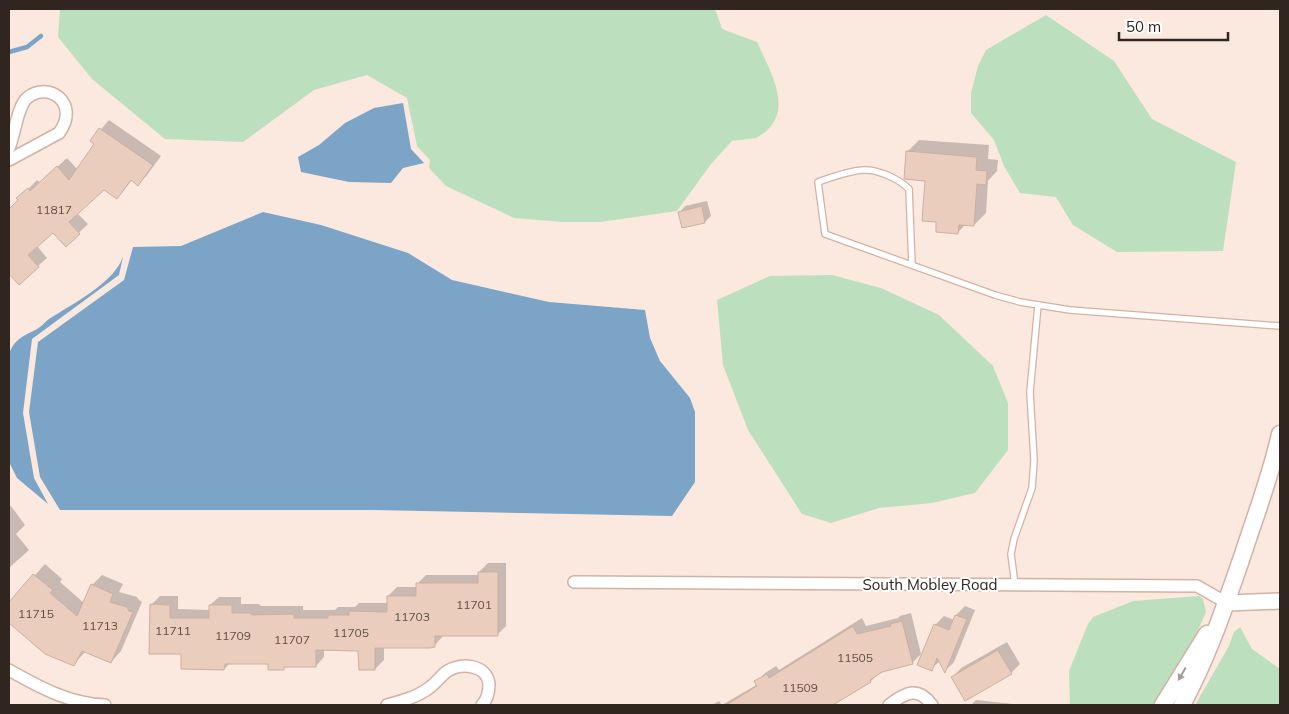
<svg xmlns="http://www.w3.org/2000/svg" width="1289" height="714" viewBox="0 0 1289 714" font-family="Mulish,sans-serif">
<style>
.green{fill:#bce0bd}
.water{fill:#7ba4c6}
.shadow{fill:#0003}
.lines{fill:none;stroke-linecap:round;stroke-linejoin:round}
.stream{stroke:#7ba4c6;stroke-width:4.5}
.building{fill:#eacdbc;stroke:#ccb09f}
.service-casing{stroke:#d1b2a4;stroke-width:8}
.minor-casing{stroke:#d1b2a4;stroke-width:14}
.tertiary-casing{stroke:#d1b2a4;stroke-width:18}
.secondary-casing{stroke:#d1b2a4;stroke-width:19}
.service{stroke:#fff;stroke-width:5.5}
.minor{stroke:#fff;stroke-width:11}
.tertiary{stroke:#fff;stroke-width:15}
.secondary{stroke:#fff;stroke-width:16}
.oneway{fill:#a29d9a}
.labels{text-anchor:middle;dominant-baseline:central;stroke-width:4;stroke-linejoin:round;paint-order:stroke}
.number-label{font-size:12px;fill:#5e4f46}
.street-label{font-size:15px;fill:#30251f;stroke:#fff}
</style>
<rect width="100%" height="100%" fill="#fbe8df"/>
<g class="green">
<path d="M60,9H715L722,29L757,42C771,73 798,116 756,138L732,141L711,164L677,211L600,222H562L514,218L446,186L429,168L430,160L417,146L407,98L367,75L314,90L243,142L165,139L92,79L58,37Z"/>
<path d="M1046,15L1114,61L1152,119L1236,162L1223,251L1117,252L1073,225L1056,197L1020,193L1004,166L994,140L971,113V93L978,66L986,50Z"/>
<path d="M832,275L881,288L939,315L993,366L1008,403V450L975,493L932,503L879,508L831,523L802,514L748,430L723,365L717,300L770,276Z"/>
<path d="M1199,596L1203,599L1206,612L1195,637L1154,705H1070L1069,671L1088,624L1093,617L1133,601Z"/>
<path d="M1240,627L1252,649L1280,669V705H1195L1229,646L1234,632Z"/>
</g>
<g class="water">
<path d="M403,103L411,149L424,163L403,168L391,183L349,182L301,172L298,157L319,145L345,123L374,108Z"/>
<path d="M263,212L321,225L408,253L452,280L549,302L645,310L650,338L660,361L690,398L695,412V482L672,516L373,510H60L40,477L29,412L38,342L124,280L133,247L181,246Z"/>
<path d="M123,257L119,275L32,339L23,413L34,478L48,504L17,478L9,462V354C15,338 24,336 37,329C41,327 45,322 49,319C72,304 113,284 123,257Z"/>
</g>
<g class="shadow">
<path d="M109,120L161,156L147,175L138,184L132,180L117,198L104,188L77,213L88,224L66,245L53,232L37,246L47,258L19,283L9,272V209L37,180L40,183L67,158L78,170L96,144L91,141Z"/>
<path d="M919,140L989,145L988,159L998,160L997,171L988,181L986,213L974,225L966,224L957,233L938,221L926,180L907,152Z"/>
<path d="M707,201L711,216L705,222L683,227L680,212L685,206Z"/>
<path d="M11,506L25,525L16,534L29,550L9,568V507Z"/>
<path d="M488,563H506V626L497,635H444L434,646H384V660L375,669L359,649H324V657L316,666L287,665L284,668L269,663H230L224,669L183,653L151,605L160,596H178V609L210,610V605L219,597H241V604H259L261,606H303V610H335L338,607H355L359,603H388V596L397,587H417V584L426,575H479V572Z"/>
<path d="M45,564L62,579L60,582L84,603L92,585L102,575L123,584L119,592L137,597L139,600L142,602L121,651L111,662L86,651L74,664L12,624L10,625L9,624V604Z"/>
<path d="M965,606L975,610L954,662L945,671L940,661L931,669L935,625L944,616L954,620L956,615Z"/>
<path d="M911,613L921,654L912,663L879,673L870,682L832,705H722L758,684L756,682L765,673L776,666L779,670L862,618L866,626L898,618L900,616Z"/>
<path d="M1007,642L1020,664L1011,673L953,677L961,668Z"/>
<path d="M976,700L1023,705H971Z"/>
<path d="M719,701L722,705H712Z"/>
</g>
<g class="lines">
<path class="stream" d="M9,52L27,47L41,36"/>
</g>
<g class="building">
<path d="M99,128L153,165L138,186L131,180L117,199L104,190L69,222L80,234L66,247L53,233L28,255L39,267L19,285L9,274V209L18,200L16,198L28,188L30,191L57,166L69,180L94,144L90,141Z"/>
<path d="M906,151L977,157L976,170L987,171L986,185L977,184L974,226L959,225L958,234L936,232V222L922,221L925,181L904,179Z"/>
<path d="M702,206L705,223L682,228L678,212Z"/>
<path d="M478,572H498V636H435V647L430,648H375V670H359L358,651L316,650V667H284V670H268V664H225L224,670L181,669V654H149L150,604L170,605V618H209V605H232V613H250L252,615L294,614V618H328V615H349V611L387,612V596H416V583H478Z"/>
<path d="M33,574L53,590L50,593L77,616L91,584L113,594L110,602L127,607L129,611L133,612L111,663L82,651L74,666L45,654L9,623V602Z"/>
<path d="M955,615L967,619L945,673L937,658L932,671L917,665L934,624L949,630Z"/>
<path d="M902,621L913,664L882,672L870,680L871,682L833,705H726L757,686L754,681L767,674L769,678L853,626L857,634L891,626L890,624Z"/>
<path d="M998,650L1012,674L965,701L951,677Z"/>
</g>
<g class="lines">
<g class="service-casing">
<g id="service">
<path d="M912,265L909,189C899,179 878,169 863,170C848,171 832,177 818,182L825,234L995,295L1020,302L1070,310L1280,326"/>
<path d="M1015,585L1011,554L1014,539L1032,488L1033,475L1034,460L1030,392L1038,305"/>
</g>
</g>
<g class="minor-casing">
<g id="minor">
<path d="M9,148C15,135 17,107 27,98C48,80 81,103 59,133L9,160"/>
<path d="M574,582L1197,586L1227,603"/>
<path d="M9,670C39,687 70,704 105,705"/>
<path d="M387,705C402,701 417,697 429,688C436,683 440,677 446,672C460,662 487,664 489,684C489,692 487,700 482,705"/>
<path d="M889,705C906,692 918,686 932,705"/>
</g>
</g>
<g class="tertiary-casing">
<path id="tertiary" d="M1227,603L1280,601"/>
</g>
<g class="secondary-casing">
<g id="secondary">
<path d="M1163,705L1207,634"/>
<path d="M1182,705C1208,657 1225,606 1243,554C1256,514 1271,475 1280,434"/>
</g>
</g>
<use href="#service" class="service"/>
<use href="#minor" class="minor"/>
<use href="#tertiary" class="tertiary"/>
<use href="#secondary" class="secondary"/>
</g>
<defs><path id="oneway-solid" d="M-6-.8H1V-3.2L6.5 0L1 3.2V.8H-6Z" transform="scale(1.25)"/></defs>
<use class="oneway" href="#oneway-solid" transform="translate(1182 674) rotate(120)"/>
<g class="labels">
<g class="number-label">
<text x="54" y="209">11817</text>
<text x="474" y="604">11701</text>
<text x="36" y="613">11715</text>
<text x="412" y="616">11703</text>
<text x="100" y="625">11713</text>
<text x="173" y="630">11711</text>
<text x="351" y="632">11705</text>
<text x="233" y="635">11709</text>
<text x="292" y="639">11707</text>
<text x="855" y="657">11505</text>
<text x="800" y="687">11509</text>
</g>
<g class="street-label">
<text x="930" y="584">South Mobley Road</text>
</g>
</g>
<rect width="1289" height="714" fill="none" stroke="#30251f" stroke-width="20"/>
<path d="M1119 32v8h109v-8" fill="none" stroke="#30251f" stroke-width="2.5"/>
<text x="1126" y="32" font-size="15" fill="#30251f" stroke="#ffffff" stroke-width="4" paint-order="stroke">50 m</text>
</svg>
